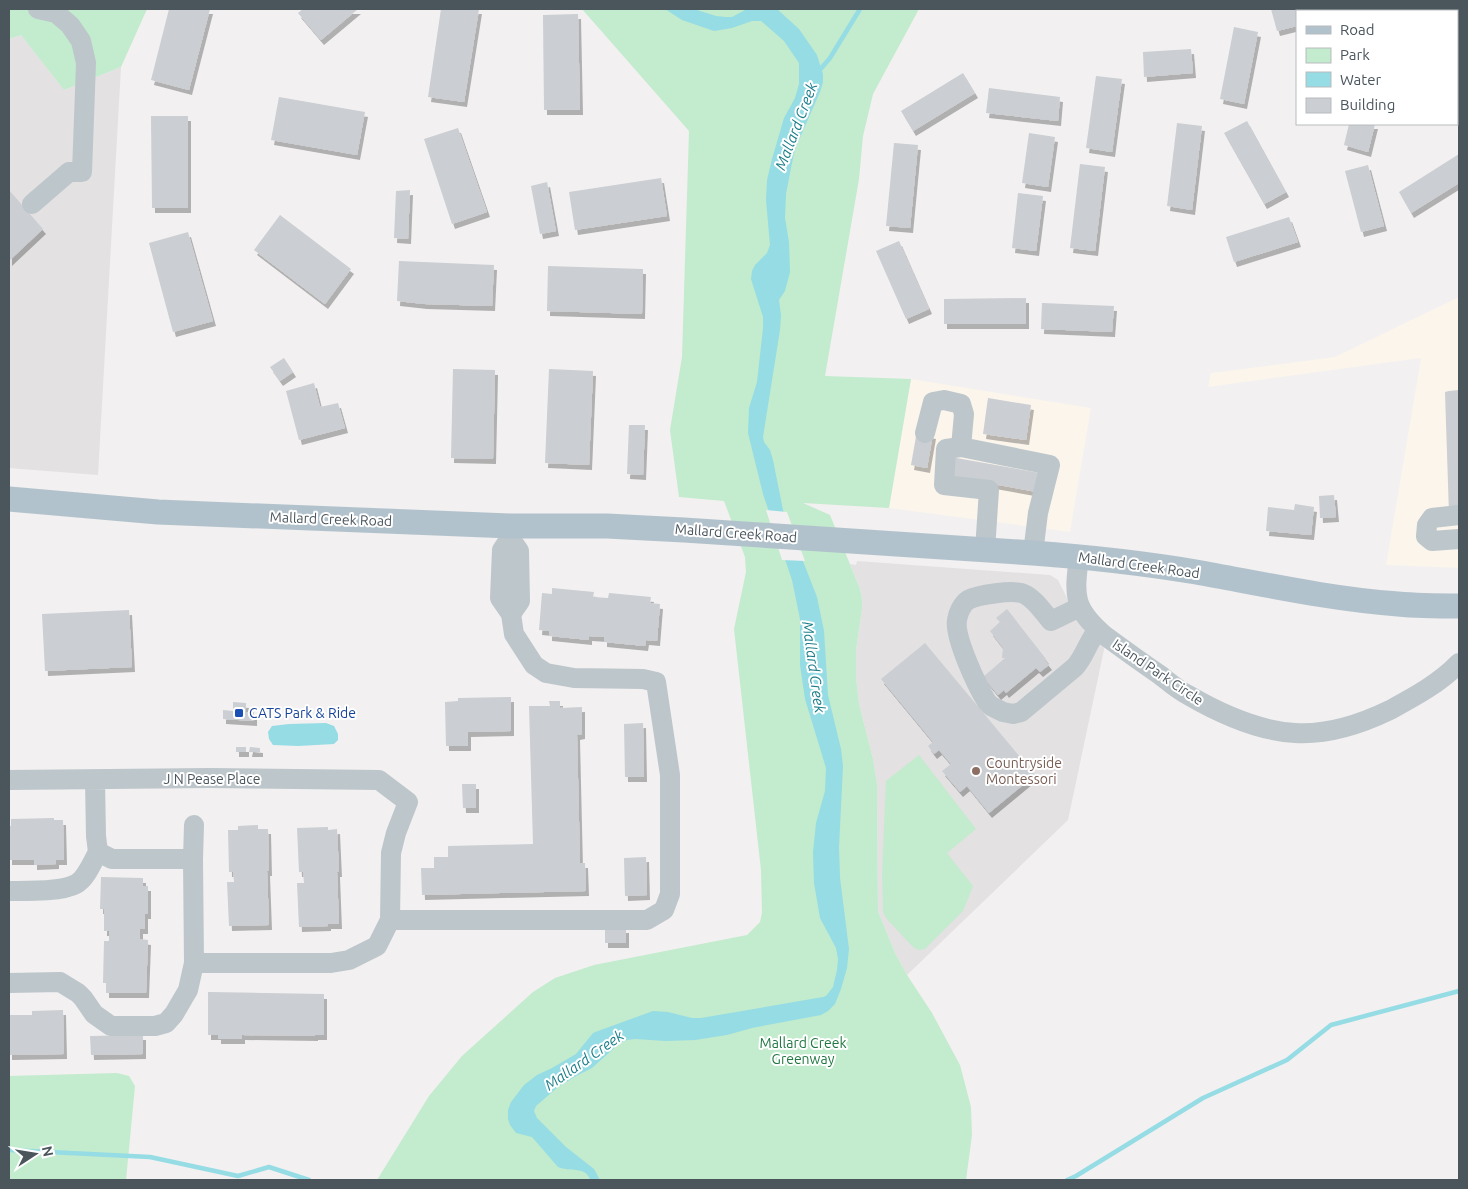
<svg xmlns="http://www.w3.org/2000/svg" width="1468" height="1189" viewBox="0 0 1468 1189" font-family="Ubuntu,sans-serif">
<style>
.commercial{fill:#fbf5ec}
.education{fill:#e3e1e2}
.green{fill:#c3ebce}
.water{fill:#95dce4}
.pier{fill:#f2f0f0}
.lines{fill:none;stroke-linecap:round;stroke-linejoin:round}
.stream{stroke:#95dce4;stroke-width:4.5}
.building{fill:#cbced2;filter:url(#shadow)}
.minor{stroke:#bdc6cb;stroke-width:20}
.major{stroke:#b2c2cc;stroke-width:25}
.transit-dot{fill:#1a4fb4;stroke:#fff;stroke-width:2}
.education-dot{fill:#8d6e63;stroke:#fff;stroke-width:2}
.labels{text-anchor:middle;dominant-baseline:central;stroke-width:4;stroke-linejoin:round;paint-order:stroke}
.street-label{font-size:14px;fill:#4a555c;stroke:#fff}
.transit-label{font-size:14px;fill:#164399;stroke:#fff;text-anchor:start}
.education-label{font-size:14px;fill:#785e54;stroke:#fff;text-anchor:start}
.park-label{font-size:14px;fill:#217742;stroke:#fff}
.water-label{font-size:15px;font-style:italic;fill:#1a7d89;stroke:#fff}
</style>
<defs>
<filter id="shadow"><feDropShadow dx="3" dy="5" stdDeviation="0" flood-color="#0004"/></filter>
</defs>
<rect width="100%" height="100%" fill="#f2f0f0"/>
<g class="commercial">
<path d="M1459,297V568L1386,565L1421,358L1208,387L1211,373L1335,357Z"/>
<path d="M911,379L1091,408L1070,532L889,508Z"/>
</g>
<g class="education">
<path d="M21,35L64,90L121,67L98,475L9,468V39Z"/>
<path d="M857,561L1050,575L1058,580L1069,602L1105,645L1068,820L907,975L895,953L878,911L877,784L873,759L859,704L856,677V650L862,609V599L860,589L850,564L856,565Z"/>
</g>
<g class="green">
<path d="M9,9H147L121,67L64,90L21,35L9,39Z"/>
<path d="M582,9H919L873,94L863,136L859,179L825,376L911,379L889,508L803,503L830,515L860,589L862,599V609L856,650V677L859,704L873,759L877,784L878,911L895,953L907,975L932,1013L960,1065L971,1107L972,1135L966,1180H377L429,1096L462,1056L533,992L555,978L594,965L747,935L760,922L762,913L761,870L734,629L746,572L745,557L724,501L679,497L670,430L682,357L689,131Z"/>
<path d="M919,755L976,829L947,853L973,886L963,911L925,949L918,950L913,947L886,918L883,912L882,873L886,781Z"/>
<path d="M117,1073L129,1076L135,1086L126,1180H9V1076Z"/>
</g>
<g class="water">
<path d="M665,9H694L716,16L725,17H732L747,9H777L799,29L817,55L823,74V82L820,92L795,149L791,168L786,194L785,218L789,242L790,272L785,291L779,300L781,315L780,330L763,437L764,442L770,450L773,460L783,510L817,597L824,631L828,695L841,749L843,766L839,847L840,878L849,949L847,968L841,989L835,1004L828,1011L821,1015L752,1028L727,1035L695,1040L666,1041L635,1039L627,1040L620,1043L592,1068L576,1076L558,1087L536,1106L534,1111L537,1118L566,1147L594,1169L600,1180H590C587,1166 569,1172 558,1167L532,1137L516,1133L510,1125L508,1119V1110L511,1102L524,1085L537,1075L552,1068L576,1054L593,1033L598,1031L653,1011L668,1012L692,1018H701L823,997L826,996L833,987L837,970L838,959L836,948L820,918L814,883L813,852L816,823L825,791L826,768L805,699L800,665V619L792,580L763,494L748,433L749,408L757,382L763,328V317L751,279L752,271L755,265L767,253L770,245L766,200L767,180L772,159L784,118L795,98L799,84V63L784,41L761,21H752L732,28L714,31L682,20Z"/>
<path d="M326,723L334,726L338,734V740L334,744L298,746L273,745L269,739L268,732L272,726L289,724Z"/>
</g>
<path class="pier" d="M766,510L787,512L805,561L782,560Z"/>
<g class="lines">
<g class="stream">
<path d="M818,72L830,58L860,9"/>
<path d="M9,1150L150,1157L238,1176L269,1167L309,1180"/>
<path d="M1067,1180L1076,1176L1203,1098L1287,1060L1331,1025L1459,991"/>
</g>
</g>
<g class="building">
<path d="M169,9H210L189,90L151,80Z"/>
<path d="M303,9H358L321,40L298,13Z"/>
<path d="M441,9H479L464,102L428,97Z"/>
<path d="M1271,9H1322V11H1297V26L1277,31Z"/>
<path d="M1340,9H1365L1366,11H1341Z"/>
<path d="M1398,9H1423V11H1399Z"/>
<path d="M578,14L580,110H544L543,15Z"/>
<path d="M1234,27L1258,32L1244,104L1220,99Z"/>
<path d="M1191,49L1193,73L1144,77L1143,52Z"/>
<path d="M963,73L975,93L913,131L901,111Z"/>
<path d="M1096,76L1122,79L1112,152L1086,148Z"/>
<path d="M989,88L1060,97L1058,121L986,113Z"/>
<rect x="1457" y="95" width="2" height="24"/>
<path d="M279,97L365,112L357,155L271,140Z"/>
<path d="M151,116H188V208H152Z"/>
<path d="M1247,121L1286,192L1264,204L1224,133Z"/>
<path d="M1177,123L1202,126L1192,210L1167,206Z"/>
<path d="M1349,124H1375L1368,152L1344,145Z"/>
<path d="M458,128L487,212L452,224L424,139Z"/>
<path d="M1029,133L1055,137L1048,187L1022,183Z"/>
<path d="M894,143L918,145L910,228L886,226Z"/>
<path d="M1459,154V183L1411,213L1399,192Z"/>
<path d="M1080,164L1105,167L1095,251L1070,248Z"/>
<path d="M1368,165L1384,226L1361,232L1345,171Z"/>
<path d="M661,178L667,216L575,230L569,192Z"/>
<path d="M547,182L556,231L540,234L531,186Z"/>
<path d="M9,190L43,229L9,261Z"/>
<path d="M410,190L408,239L394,238L396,191Z"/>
<path d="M1018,193L1043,196L1036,251L1012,248Z"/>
<path d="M280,215L351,269L325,304L254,250Z"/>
<path d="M1289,217L1298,242L1234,262L1226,237Z"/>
<path d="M188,232L213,321L173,332L149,243Z"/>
<path d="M899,241L929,309L906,319L876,251Z"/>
<path d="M399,261L494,265L492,306L424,304L397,301Z"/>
<path d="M548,266L643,269L642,314L547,311Z"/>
<path d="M1026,298V324H944V299Z"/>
<path d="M1042,303L1114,306L1112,332L1041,329Z"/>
<path d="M284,358L293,372L280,381L270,367Z"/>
<path d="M453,369L495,370L493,459L451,458Z"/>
<path d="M549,369L593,371L589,465L545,463Z"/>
<path d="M314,383L320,407L338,403L345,428L299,440L286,391Z"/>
<path d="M1459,390V513H1449L1445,392L1449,391Z"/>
<path d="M988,398L1031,405L1026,440L983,434Z"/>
<path d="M629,425H645L643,475L627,474Z"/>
<path d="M917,431L933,434L927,468L911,465Z"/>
<path d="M951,457L1051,475L1048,494L948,476Z"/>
<path d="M1334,495L1336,517L1320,518L1319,496Z"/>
<path d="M1295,504L1314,507L1311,535L1266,531L1268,507L1294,510Z"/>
<path d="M552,588L594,592L593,597L608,598L609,593L651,597L650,603L660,604L657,641L646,640L645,646L604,642V637L589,636V640L549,636V631L539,630L542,593L552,594Z"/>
<path d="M1007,609L1046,659L1045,660L1049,665L1040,672L1036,668L1006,693L1004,690L998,695L983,677L1005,658H1002L1003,648L990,631L1000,622L996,618Z"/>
<path d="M129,610L132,667L45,671L42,614Z"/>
<path d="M925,643L1035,775L989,813L967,786L960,792L942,771L951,764L939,750L934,754L928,746L933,742L881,679Z"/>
<path d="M511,697V731L468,732V746H446L445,702L458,701V698Z"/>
<path d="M549,701H560V708L582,707V734L577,735L580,863H585L586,891L422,895L421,868H434V857H448V846L533,844L529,706H550Z"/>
<path d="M233,702L246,703V712H254V721L223,719V710L233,711Z"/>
<path d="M643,723L644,777H625L624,724Z"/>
<rect x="236" y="747" width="10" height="5"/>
<path d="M250,747L260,748V752H249Z"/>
<path d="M462,784H476V808H463Z"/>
<path d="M54,818V820H63L64,860H56V864L34,865V860H9V826H11V819Z"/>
<path d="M258,825V829H268L269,871H267L269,925L229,926L227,882H234L233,872H229L228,830H238V826Z"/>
<path d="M328,827V830L337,829L339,872H337L339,924H328V926L299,927L297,883H304L303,872H299L297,828Z"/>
<path d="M646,857L647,895L625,896L624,858Z"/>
<path d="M101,877L143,878V886H148V914H145V929H140V939L148,940L146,993H106V983H103L104,941H109V931H104V909H100Z"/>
<rect x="605" y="928" width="21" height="15"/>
<path d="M208,992L324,994V1035H315V1036L242,1035V1039H218V1035H208Z"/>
<path d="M63,1010L64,1054L9,1055V1015H32V1011Z"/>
<path d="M143,1035V1054L91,1055L90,1036Z"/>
</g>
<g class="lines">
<g class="minor">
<path d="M32,204L69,172H82L86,63L81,41L70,25L56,13L38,9"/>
<path d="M925,433L933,402L944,400L961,404L964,414L961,447L1050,465L1038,513L1033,553"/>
<path d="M961,447L946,449L944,485L989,490L985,550"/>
<path d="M1459,515L1432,518L1427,525L1426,536L1432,541L1459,539"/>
<path d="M510,538L519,551L520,601L511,614"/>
<path d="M1079,557C1074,596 1073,608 1104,635C1123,649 1141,662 1160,675C1169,682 1178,690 1188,695C1219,713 1259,731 1295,733C1327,735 1361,724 1390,710C1414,697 1440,683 1459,663"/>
<path d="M1080,607L1051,621C1043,612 1035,599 1024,594C1015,589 977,595 968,600C962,604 958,613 957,620C954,637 977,686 987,702L991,706L1003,712L1013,714L1021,712L1075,667C1085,656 1088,641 1098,630"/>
<path d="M9,780L209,778L379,780L408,802L396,833L391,853L390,920L377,946L349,960L331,963H194L193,859H112L98,852L96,836L95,780"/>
<path d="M193,859L194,825"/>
<path d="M9,891C26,891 62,892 76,884C86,879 93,861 98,852"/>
<path d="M390,920H647L664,910L670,894V775L656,682L643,679L574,678L546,673L534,665L514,634L511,614L500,598L502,550L510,538L511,526"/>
<path d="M9,983L60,982L78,993L83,998L94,1014L111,1026H155L166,1023L174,1014L188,990L194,963"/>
</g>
<path class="major" d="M9,499L158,512L511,526H607L684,530L1033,553C1087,557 1142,563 1196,572C1263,584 1330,599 1398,604C1419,606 1439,606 1459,606"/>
</g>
<rect class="transit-dot" x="234" y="708" width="10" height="10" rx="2.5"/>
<circle class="education-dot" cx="976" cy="771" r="5"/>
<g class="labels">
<g class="street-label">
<text transform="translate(331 519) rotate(2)">Mallard Creek Road</text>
<text transform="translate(736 533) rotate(4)">Mallard Creek Road</text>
<text transform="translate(1139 565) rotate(8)">Mallard Creek Road</text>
<text transform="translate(1158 672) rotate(34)">Island Park Circle</text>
<text x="212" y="779">J N Pease Place</text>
</g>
<g class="transit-label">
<text x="249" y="713">CATS Park &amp; Ride</text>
</g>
<g class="education-label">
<text x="986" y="763">Countryside<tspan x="986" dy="16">Montessori</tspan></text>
</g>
<g class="park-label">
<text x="803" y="1043">Mallard Creek<tspan x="803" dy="16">Greenway</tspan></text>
</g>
<g class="water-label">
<text transform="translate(796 126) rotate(-69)">Mallard Creek</text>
<text transform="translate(814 667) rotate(82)">Mallard Creek</text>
<text transform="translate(584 1060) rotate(-35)">Mallard Creek</text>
</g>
</g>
<rect width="1468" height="1189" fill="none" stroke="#4a555c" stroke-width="20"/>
<rect x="1296" y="10" width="162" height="115" fill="#ffffff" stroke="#b7bbbe"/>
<rect x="1306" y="26" width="25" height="8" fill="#b2c2cc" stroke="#b7bbbe"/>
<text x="1340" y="35" font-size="15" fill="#4a555c">Road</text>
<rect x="1306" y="48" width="25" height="15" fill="#c3ebce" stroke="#b7bbbe"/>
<text x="1340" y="60" font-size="15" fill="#4a555c">Park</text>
<rect x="1306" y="72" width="25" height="15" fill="#95dce4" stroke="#b7bbbe"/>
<text x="1340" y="85" font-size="15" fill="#4a555c">Water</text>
<rect x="1306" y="98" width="25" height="15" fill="#cbced2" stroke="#b7bbbe"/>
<text x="1340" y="110" font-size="15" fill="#4a555c">Building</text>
<g transform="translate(35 1154) rotate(78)" stroke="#ffffff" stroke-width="4" paint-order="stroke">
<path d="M0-4L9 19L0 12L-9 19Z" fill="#4a555c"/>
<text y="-8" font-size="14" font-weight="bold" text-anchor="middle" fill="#4a555c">N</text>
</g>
</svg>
